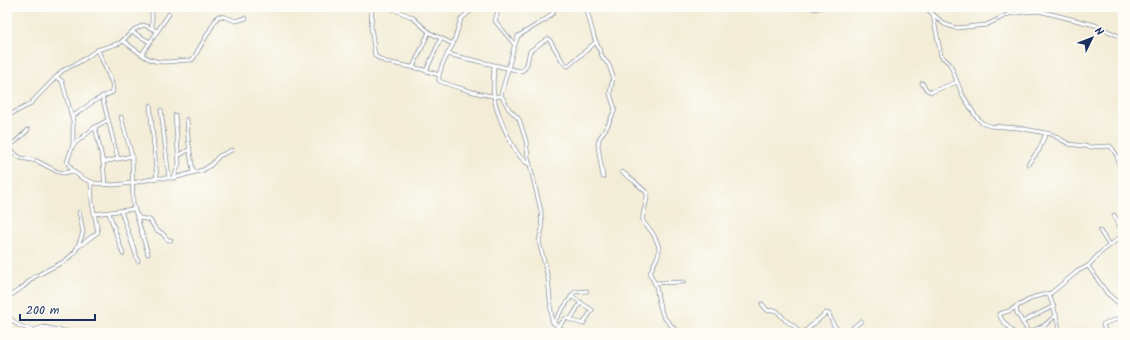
<svg xmlns="http://www.w3.org/2000/svg" width="1130" height="340" viewBox="0 0 1130 340" font-family="Kalam,sans-serif">
  <style>
    .lines { fill: none; stroke-linecap: round; stroke-linejoin: round }
    .street-casing { stroke: #878e9a; stroke-width: 4.5 }
    .street { stroke: #fff; stroke-width: 3 }
  </style>
  <rect width="100%" height="100%" fill="#fdfcf7"/>
  <filter id="ink" filterUnits="userSpaceOnUse"><feTurbulence type="fractalNoise" baseFrequency=".025" numOctaves="2"/><feDisplacementMap in="SourceGraphic" scale="8" xChannelSelector="R" yChannelSelector="G"/><feConvolveMatrix kernelMatrix="1 2 1 2 8 2 1 2 1" color-interpolation-filters="sRGB"/></filter>
  <filter id="wash" filterUnits="userSpaceOnUse"><feTurbulence type="fractalNoise" baseFrequency=".012" numOctaves="4" result="noise"/><feDisplacementMap in="SourceGraphic" scale="16" xChannelSelector="R" yChannelSelector="G"/><feGaussianBlur stdDeviation="0.9" result="paint"/><feColorMatrix in="noise" values="0 0 0 0 0 0 0 0 0 0 0 0 0 0 0 0 0 1.4 0 .05"/><feComposite in="paint" operator="in"/></filter>
  <g filter="url(#wash)">
    <rect width="100%" height="100%" fill="#f3edd7"/>
  </g>
  <g filter="url(#ink)">
    <g class="lines">
      <g class="street-casing">
        <g id="street">
          <path d="M 152,7 L 152,28"/>
          <path d="M 372,7 L 371,26 L 375,56 L 386,62 L 421,69 L 439,75"/>
          <path d="M 388,7 L 412,17 L 430,33 L 453,44"/>
          <path d="M 475,7 L 461,19 L 453,44 L 442,65 L 439,75 L 439,81 C 452,86 488,98 501,96"/>
          <path d="M 499,7 L 495,21 L 515,45"/>
          <path d="M 555,7 L 553,13 L 545,20 L 518,36 L 514,47 L 501,95 L 509,109 L 519,119 L 526,141 L 528,157 L 541,211 L 542,229 L 539,241 L 548,278 L 552,321 L 556,325 L 568,333"/>
          <path d="M 586,7 L 594,37 L 603,58 L 609,65 L 613,77 L 610,94 L 615,109 L 607,127 L 599,139 L 598,145 L 600,159 L 603,177"/>
          <path d="M 811,7 L 814,9 L 822,7"/>
          <path d="M 925,7 L 944,24 L 956,28 L 986,25 L 1009,14 L 1025,12 L 1039,11 L 1095,25 L 1123,38"/>
          <path d="M 933,15 L 941,56 L 950,64 L 962,94 L 975,115 L 982,123 L 990,126 L 1019,128 L 1051,134 L 1069,144 L 1091,147 L 1110,146 L 1112,148 L 1117,156 L 1123,177"/>
          <path d="M 132,32 L 150,42"/>
          <path d="M 123,41 C 133,47 144,59 155,61 C 166,64 179,60 191,60 L 193,59 L 218,16 L 225,17 L 236,21 L 246,18"/>
          <path d="M 142,54 L 169,14"/>
          <path d="M 447,54 L 520,71 C 529,69 527,59 530,51 L 547,39 L 549,39 L 563,62 L 568,66 L 596,42"/>
          <path d="M 494,65 C 494,75 492,86 494,96 C 495,110 516,162 530,164"/>
          <path d="M 413,67 L 429,32"/>
          <path d="M 426,71 L 441,38"/>
          <path d="M 56,77 L 62,81 L 73,121 L 73,145 L 67,162 L 73,171"/>
          <path d="M 922,83 L 927,90 L 931,92 L 957,82"/>
          <path d="M 102,96 L 118,159"/>
          <path d="M 150,105 L 157,178"/>
          <path d="M 161,110 L 169,178"/>
          <path d="M 7,116 L 29,105 L 62,71 L 81,61 L 97,50 L 120,43 L 135,29 L 144,25 L 157,31"/>
          <path d="M 72,117 L 94,101 L 113,92 L 112,83 L 98,50"/>
          <path d="M 121,117 L 132,156 L 133,204 L 148,254"/>
          <path d="M 187,119 L 188,138 L 193,172"/>
          <path d="M 95,127 L 103,162 L 105,185"/>
          <path d="M 7,144 L 15,142 L 28,130"/>
          <path d="M 7,145 L 16,155 L 21,158 L 37,161 L 58,172 L 64,173 L 73,171 L 82,178 L 94,183 L 113,185 L 132,183 L 157,178 L 174,178 L 203,170 L 211,165 L 219,156 L 232,150"/>
          <path d="M 73,145 L 95,127 L 108,120"/>
          <path d="M 178,156 L 190,149"/>
          <path d="M 103,162 L 132,156"/>
          <path d="M 1028,164 L 1039,150 L 1046,133"/>
          <path d="M 622,172 L 634,181 L 647,193 C 648,203 641,215 643,221 C 645,226 651,229 653,234 C 666,256 655,255 650,274 L 656,286 L 659,303 L 663,316 L 678,333"/>
          <path d="M 174,178 L 179,163 L 175,115"/>
          <path d="M 121,211 L 138,261"/>
          <path d="M 109,213 L 123,254"/>
          <path d="M 94,214 L 134,209"/>
          <path d="M 137,215 L 140,218 L 150,220 L 156,230 L 162,233 L 168,240 L 171,240"/>
          <path d="M 1114,215 L 1123,232"/>
          <path d="M 1100,231 L 1109,245"/>
          <path d="M 78,247 L 98,232 L 92,203 L 91,183"/>
          <path d="M 1088,266 L 1107,293 L 1123,307"/>
          <path d="M 655,283 L 684,282"/>
          <path d="M 1049,294 L 1056,315 L 1060,333"/>
          <path d="M 7,298 L 23,287 L 34,277 L 65,261 L 75,252 L 80,241 L 83,232 L 79,212"/>
          <path d="M 762,304 L 768,311 L 774,310 L 777,311 L 785,320 L 794,326 L 800,333"/>
          <path d="M 1016,306 L 1017,313 L 1029,333"/>
          <path d="M 7,316 L 18,325 L 31,330 L 35,330 L 43,327 L 69,332"/>
          <path d="M 570,320 L 581,302"/>
          <path d="M 1022,322 L 1054,306"/>
          <path d="M 553,323 L 573,294 L 575,292 L 587,291"/>
          <path d="M 558,327 L 566,318 L 583,324 L 592,310 L 571,296"/>
          <path d="M 803,333 L 826,313 L 829,314 L 833,324 L 840,333"/>
          <path d="M 847,333 L 861,321"/>
          <path d="M 1014,333 L 1002,320 L 999,314 L 1009,311 L 1034,297 L 1051,293 L 1078,271 L 1088,266 L 1100,253 L 1123,235"/>
          <path d="M 1028,333 L 1045,325 L 1056,315"/>
          <path d="M 1107,333 L 1104,328 L 1103,324 L 1123,317"/>
        </g>
      </g>
      <use href="#street" class="street"/>
    </g>
  </g>
  <rect width="1130" height="340" fill="none" stroke="#fdfcf7" stroke-width="24"/>
  <g transform="translate(1092 38) rotate(47)" stroke="#fdfcf7" stroke-width="3" paint-order="stroke">
  <path d="M0-3L7 15L0 10L-7 15Z" fill="#1b2f5e"/>
  <text y="-6" font-size="11" font-weight="bold" text-anchor="middle" fill="#1b2f5e">N</text>
  </g>
  <path d="M20 314v6h75v-6" fill="none" stroke="#1b2f5e" stroke-width="2"/>
  <text x="26" y="314" font-size="12" fill="#1b2f5e" stroke="#fdfcf7" stroke-width="3" paint-order="stroke">200 m</text>
</svg>
